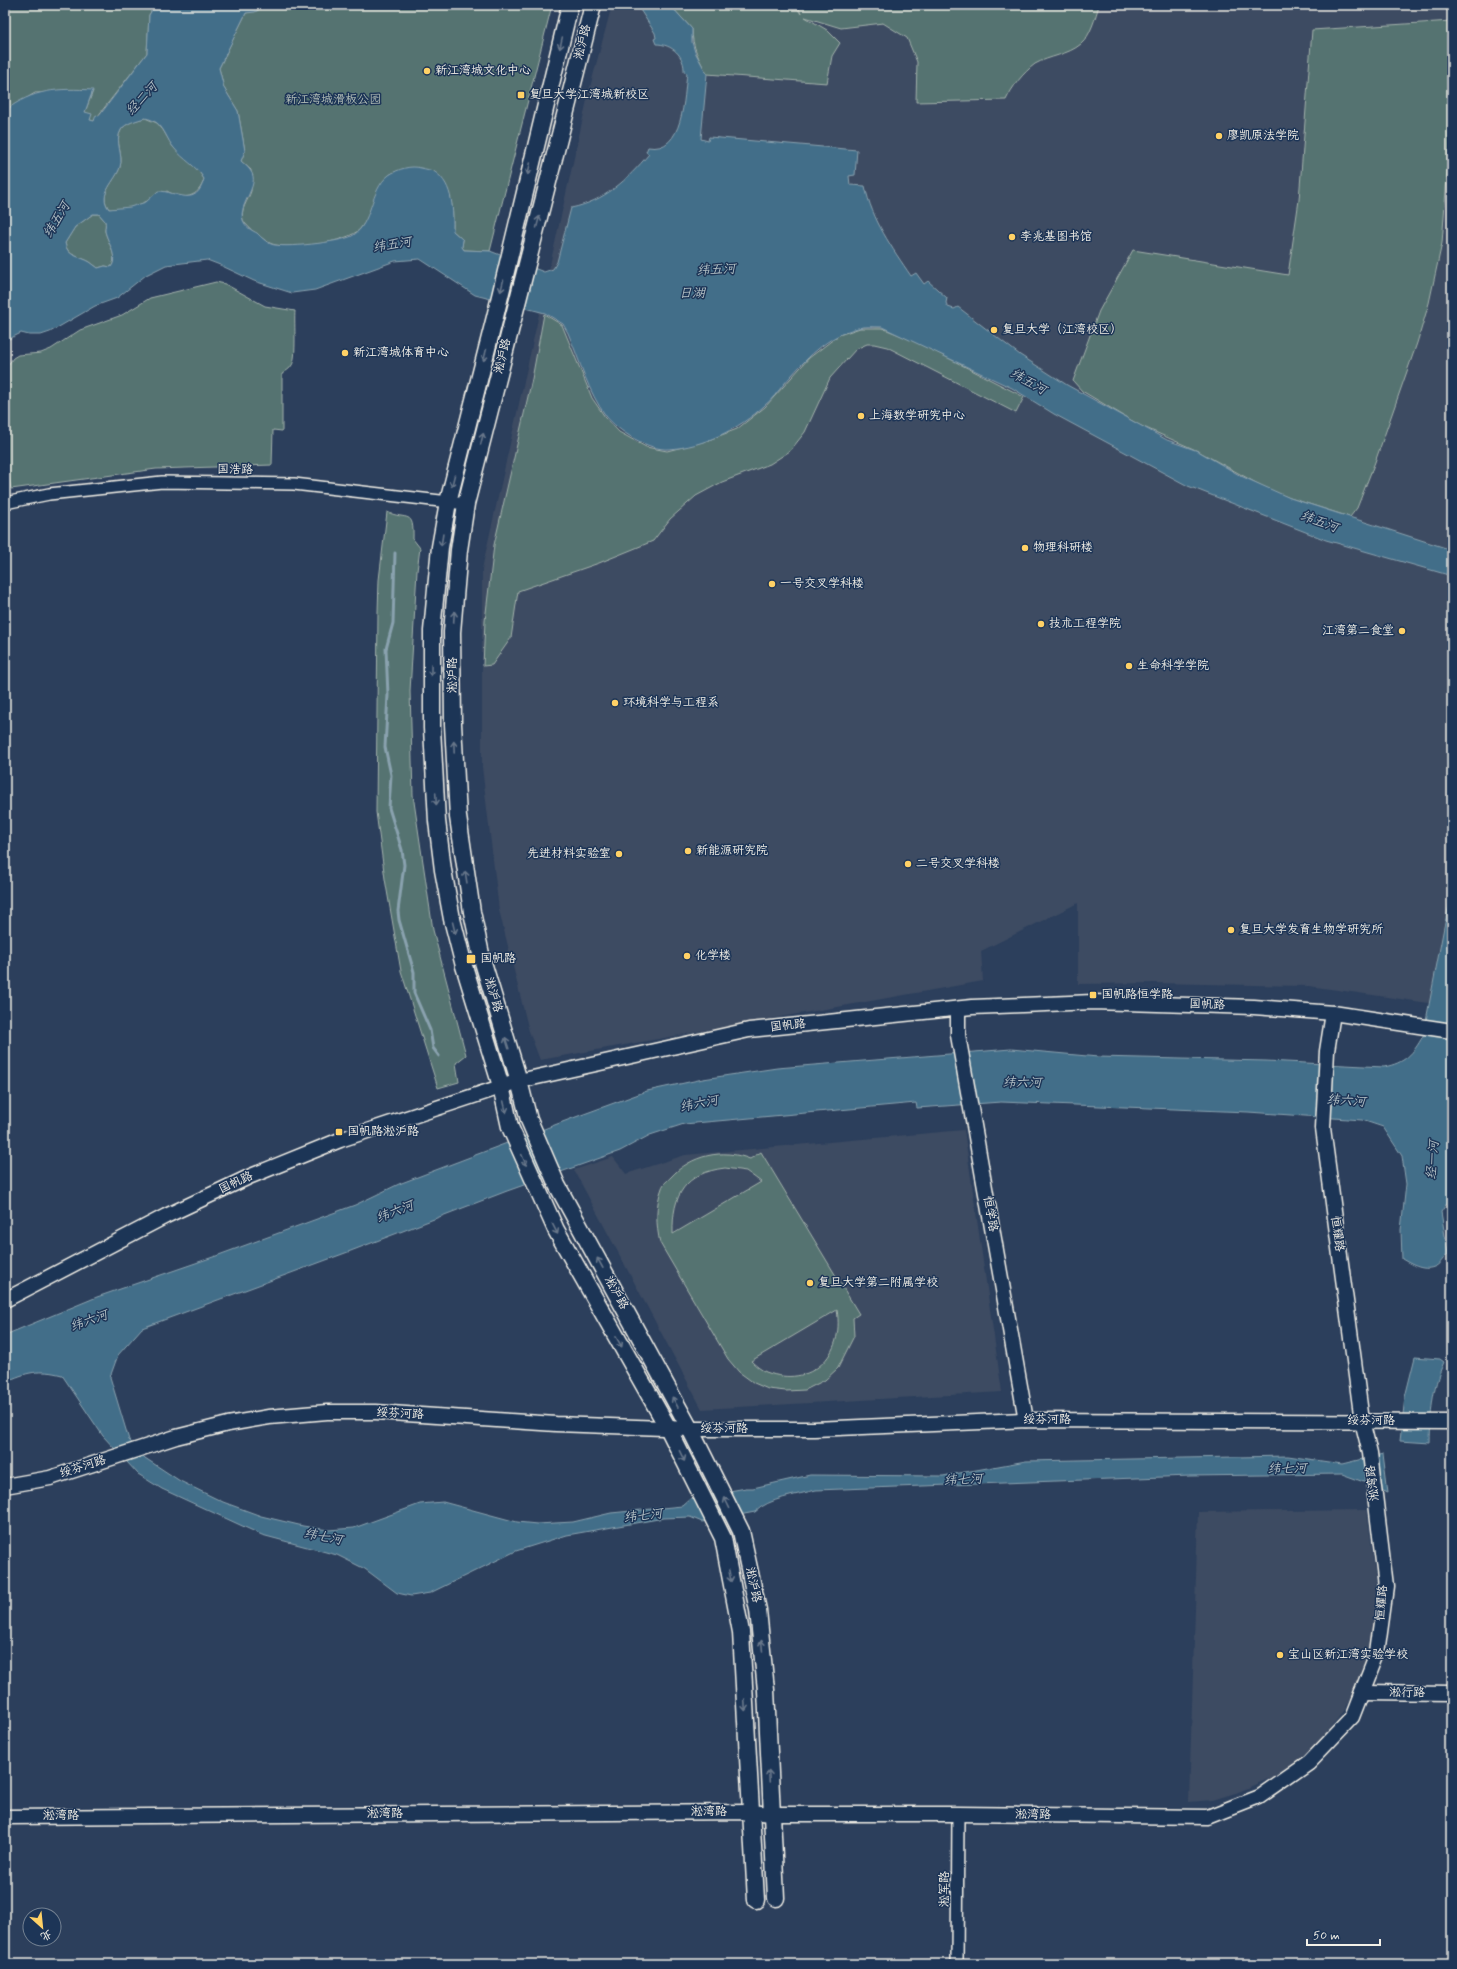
<svg xmlns="http://www.w3.org/2000/svg" width="1457" height="1969" viewBox="0 0 1457 1969" font-family="Mynerve,'LXGW WenKai TC',sans-serif">
  <style>
    .built { fill: #3d4b62 }
    .green { fill: #547371; stroke: #a4b2ac; fill-rule: evenodd }
    .water { fill: #436e89; stroke: #8aa2af; fill-rule: evenodd }
    .lines { fill: none; stroke-linecap: round; stroke-linejoin: round }
    .stream { stroke: #8aa2af; stroke-width: 3 }
    .minor-casing { stroke: #f4f1e8; stroke-width: 14 }
    .tertiary-casing { stroke: #f4f1e8; stroke-width: 17 }
    .secondary-casing { stroke: #f4f1e8; stroke-width: 19 }
    .minor { stroke: #1d3557; stroke-width: 11 }
    .tertiary { stroke: #1d3557; stroke-width: 14 }
    .secondary { stroke: #1d3557; stroke-width: 16 }
    .oneway { stroke: #68778a }
    .poi-dot { fill: #ffd166; stroke: #1d3557; stroke-width: 1.5 }
    .labels { text-anchor: middle; dominant-baseline: central; stroke-width: 3; stroke-linejoin: round; paint-order: stroke }
    .street-label { font-size: 12px; fill: #f4f1e8; stroke: #1d3557 }
    .poi-label { font-size: 12px; fill: #f4f1e8; stroke: #1d3557; text-anchor: start }
    .park-label { font-size: 12px; fill: #b4bfb8; stroke: #1d3557 }
    .water-label { font-size: 13px; font-style: italic; fill: #b6c3c7; stroke: #1d3557 }
  </style>
  <rect width="100%" height="100%" fill="#2c3f5c"/>
  <filter id="ink" filterUnits="userSpaceOnUse"><feTurbulence type="fractalNoise" baseFrequency=".025" numOctaves="2"/><feDisplacementMap in="SourceGraphic" scale="8" xChannelSelector="R" yChannelSelector="G"/><feConvolveMatrix kernelMatrix="1 2 1 2 8 2 1 2 1" color-interpolation-filters="sRGB"/></filter>
  <g filter="url(#ink)">
    <g class="built">
      <path d="M 612,5 L 1452,5 L 1452,934 L 1436,1004 L 1309,986 L 1155,983 L 1078,984 L 1078,903 L 981,951 L 983,981 L 540,1060 L 529,1031 L 499,910 L 482,767 L 482,569 L 589,91 Z"/>
      <path d="M 964,1130 L 1002,1392 L 702,1409 L 574,1170 L 613,1157 L 626,1174 L 685,1155 Z"/>
      <path d="M 1367,1510 L 1376,1582 L 1375,1613 L 1371,1643 L 1365,1666 L 1355,1692 L 1321,1740 L 1298,1760 L 1273,1777 L 1235,1793 L 1213,1800 L 1189,1802 L 1198,1512 Z"/>
    </g>
    <g class="green">
      <path d="M 5,5 L 155,5 L 149,15 L 147,53 L 94,121 L 90,120 L 85,112 L 93,91 L 35,93 L 5,111 Z"/>
      <path d="M 267,5 L 552,5 L 490,251 L 464,250 L 462,247 L 463,240 L 453,231 C 453,206 453,191 435,172 C 420,171 401,165 388,176 C 373,190 373,214 360,229 C 347,243 290,250 272,244 C 266,242 245,226 243,220 C 240,209 248,201 251,191 C 252,185 251,177 251,170 L 241,161 L 245,151 L 238,111 L 224,88 L 219,68 L 246,13 L 255,11 Z"/>
      <path d="M 670,5 L 795,5 L 801,14 L 798,5 L 1099,5 C 1096,16 1090,37 1081,44 C 1068,55 1049,56 1035,64 C 1023,73 1012,87 1006,100 L 916,102 L 917,62 L 907,38 L 883,23 L 841,28 L 805,17 L 827,30 L 840,43 L 832,56 L 827,83 L 707,74 C 699,59 692,47 692,29 Z"/>
      <path d="M 1452,21 L 1449,150 L 1442,243 L 1429,303 L 1417,343 L 1375,462 L 1357,508 L 1350,517 L 1290,498 L 1269,490 L 1198,451 L 1139,425 L 1082,391 L 1073,381 L 1099,311 L 1133,250 L 1288,275 L 1299,200 L 1312,30 Z"/>
      <path d="M 145,118 L 157,123 L 163,130 L 173,147 L 198,170 L 204,179 C 199,198 183,201 167,191 C 149,200 130,212 109,209 C 97,193 116,181 120,167 C 124,155 114,142 121,130 C 125,123 137,120 145,118 Z"/>
      <path d="M 93,214 L 99,214 L 105,221 C 106,224 105,228 105,231 C 107,241 119,258 111,267 L 105,266 L 98,268 C 95,266 93,264 90,262 C 80,256 67,257 65,243 L 75,227 Z"/>
      <path d="M 216,282 L 225,284 L 265,306 L 295,311 C 294,324 297,357 292,365 C 290,369 286,371 282,374 L 282,431 L 273,430 L 272,465 L 156,469 L 11,489 L 9,479 L 5,480 L 5,369 L 13,358 L 18,355 L 41,353 L 51,349 L 80,330 L 122,315 L 150,298 Z"/>
      <path d="M 544,314 L 562,325 L 592,398 L 605,417 L 619,432 L 646,447 L 667,451 L 706,441 L 737,429 L 765,407 L 809,358 L 839,335 L 860,328 L 882,328 L 917,342 L 1024,397 L 1016,413 L 887,347 L 874,344 L 867,344 L 856,349 L 830,378 L 805,432 L 790,451 L 770,464 L 722,482 L 696,496 L 670,519 L 653,541 L 599,563 L 518,591 L 511,638 L 492,665 L 483,666 L 485,621 L 494,545 L 532,379 Z"/>
      <path d="M 387,512 C 407,521 414,509 413,539 L 420,548 L 417,571 L 410,691 L 413,795 L 433,930 L 466,1055 L 456,1063 L 459,1082 L 438,1088 L 401,971 L 385,879 L 376,812 L 378,612 L 379,580 Z"/>
      <path d="M 761,1152 L 859,1314 L 853,1318 L 854,1336 L 838,1368 L 825,1380 L 805,1390 L 786,1391 L 768,1389 L 754,1383 L 739,1372 L 728,1359 L 660,1243 C 656,1225 655,1206 662,1188 C 663,1184 668,1180 671,1177 C 691,1155 723,1148 750,1159 ZM 725,1168 L 746,1171 L 761,1182 L 673,1234 C 672,1194 685,1173 725,1168 ZM 837,1310 C 845,1355 811,1389 766,1372 C 761,1370 755,1365 751,1361 Z"/>
    </g>
    <g class="water">
      <path d="M 155,5 L 267,5 L 255,12 L 246,13 L 219,68 L 224,88 L 238,111 L 245,151 L 241,161 C 244,164 248,167 250,170 C 263,186 233,207 245,224 C 247,228 253,231 257,233 C 261,237 266,242 271,244 C 283,249 340,242 352,236 C 373,224 369,190 389,175 C 398,169 411,165 421,168 C 425,169 432,170 435,172 C 454,185 453,212 453,231 L 463,240 L 462,247 L 464,250 L 490,251 L 544,272 L 553,269 L 557,262 L 571,208 C 605,201 627,180 649,154 L 646,152 L 648,147 C 684,154 684,96 687,73 L 684,72 C 685,56 672,44 656,44 L 654,39 L 656,38 L 655,33 L 637,5 L 670,5 L 692,29 L 692,42 L 695,52 L 707,74 L 701,139 L 708,141 L 709,137 L 857,150 L 855,175 L 849,176 L 850,185 L 865,186 C 872,220 892,248 911,276 L 916,273 L 924,284 L 928,281 L 947,298 L 946,303 L 948,307 L 954,309 L 958,307 L 1020,355 L 1067,385 L 1167,440 L 1198,451 L 1241,476 L 1290,498 L 1452,550 L 1452,576 L 1326,540 L 1188,486 L 1054,414 L 1012,388 L 882,327 C 874,327 865,326 858,328 C 826,336 805,360 784,384 C 778,391 772,400 764,406 C 739,429 703,447 669,449 C 649,451 618,431 606,416 C 588,392 580,361 568,333 L 563,324 L 545,313 L 475,295 L 420,259 L 395,261 L 315,290 L 292,293 L 254,281 L 220,265 L 207,260 L 166,265 L 146,275 L 117,298 L 95,306 L 50,332 L 41,335 L 29,335 L 21,333 L 5,341 L 5,111 C 32,89 59,88 93,90 L 85,112 L 92,114 L 90,120 L 94,121 L 96,115 L 99,116 L 147,53 L 149,15 ZM 145,118 C 150,119 153,120 157,123 C 165,129 167,140 174,148 C 183,160 197,166 204,179 C 196,209 177,191 158,191 L 146,202 L 130,207 L 109,209 C 97,194 116,181 120,167 C 124,155 114,142 121,130 C 125,123 138,120 145,118 ZM 93,214 L 99,214 L 105,221 C 106,224 105,228 105,231 C 107,241 119,258 111,267 L 105,266 L 98,268 C 95,266 93,264 90,262 C 80,256 67,257 65,243 L 75,227 Z"/>
      <path d="M 1452,892 L 1452,1196 L 1441,1212 L 1448,1254 C 1444,1257 1440,1264 1436,1266 C 1425,1272 1412,1265 1402,1259 L 1401,1230 L 1406,1184 L 1402,1156 L 1383,1127 L 1362,1120 L 1248,1112 L 1001,1102 L 917,1108 L 916,1103 L 684,1124 L 650,1135 L 620,1151 L 507,1191 L 348,1252 L 142,1328 L 118,1355 L 110,1377 L 129,1440 L 145,1458 L 180,1481 L 223,1502 L 261,1516 L 303,1526 L 328,1530 L 354,1528 L 420,1504 L 443,1502 L 517,1522 L 537,1524 L 573,1522 L 611,1513 L 682,1506 L 691,1498 L 746,1488 L 753,1488 L 810,1475 L 943,1476 L 1026,1461 L 1288,1456 L 1342,1464 L 1383,1454 L 1388,1493 L 1361,1481 L 1342,1474 L 1190,1476 L 816,1490 C 797,1495 769,1498 755,1512 L 702,1522 L 690,1517 L 664,1518 L 567,1535 L 516,1551 L 430,1593 L 411,1596 L 397,1593 L 365,1569 L 337,1555 L 262,1535 L 162,1489 L 138,1474 L 103,1436 L 62,1375 C 39,1369 27,1372 5,1382 L 5,1335 L 97,1297 L 216,1256 L 355,1205 L 399,1184 L 573,1118 L 647,1091 L 703,1079 L 777,1068 L 1011,1049 L 1098,1057 L 1266,1061 L 1384,1067 C 1405,1063 1413,1054 1423,1036 L 1444,927 Z"/>
      <path d="M 1415,1357 L 1440,1359 L 1444,1362 C 1431,1391 1431,1412 1430,1443 L 1400,1441 L 1405,1397 Z"/>
    </g>
    <g class="lines">
      <path class="stream" d="M 395,553 L 393,623 L 386,649 L 388,695 L 385,747 L 391,775 L 389,808 L 402,850 L 404,865 L 398,911 L 399,920 L 414,972 L 414,993 L 430,1030 L 433,1048 L 439,1056"/>
      <g class="minor-casing">
        <g id="minor">
          <path d="M 5,503 L 49,494 L 162,482 L 294,484 L 466,504"/>
          <path d="M 957,1964 L 958,1814"/>
        </g>
      </g>
      <g class="tertiary-casing">
        <g id="tertiary">
          <path d="M 958,1009 L 958,1035 L 1026,1420"/>
          <path d="M 5,1300 L 166,1216 L 251,1176 L 340,1140 L 519,1081 L 749,1030 L 972,1007 L 1093,1002 L 1254,1007 L 1333,1013 L 1452,1031"/>
          <path d="M 5,1486 L 50,1478 L 176,1437 L 228,1424 L 269,1417 L 327,1412 L 376,1412 L 556,1424 L 690,1429 L 814,1429 L 1026,1420 L 1452,1422"/>
          <path d="M 1362,1692 L 1452,1693"/>
          <path d="M 5,1817 L 751,1812 L 771,1814 L 958,1814 L 1208,1817 L 1259,1797 L 1309,1762 L 1352,1717 L 1377,1653 L 1386,1587 L 1370,1453 L 1362,1421 L 1323,1128 L 1327,1051 L 1333,1013"/>
        </g>
      </g>
      <g class="secondary-casing">
        <g id="secondary">
          <path d="M 570,5 L 495,317 L 448,502 L 440,547 L 432,631 L 432,728 L 437,821 L 443,870 L 452,919 L 464,966 L 501,1086 L 510,1127 L 556,1230 L 668,1428 L 723,1538 L 741,1632 L 756,1900"/>
          <path d="M 593,5 L 466,504 L 459,550 L 452,632 L 453,724 L 458,817 L 472,912 L 482,959 L 519,1081 L 529,1120 L 557,1185 L 690,1429 L 741,1531 L 758,1610 L 766,1690 L 776,1898"/>
        </g>
      </g>
      <use href="#minor" class="minor"/>
      <use href="#tertiary" class="tertiary"/>
      <use href="#secondary" class="secondary"/>
    </g>
    <defs><path id="oneway-shaft" d="M-6 0H5M1.5-3L5.5 0L1.5 3" fill="none" stroke-width="1.6" stroke-linecap="round" stroke-linejoin="round"/></defs>
    <g class="oneway">
      <use href="#oneway-shaft" transform="translate(561 43) rotate(103)"/>
      <use href="#oneway-shaft" transform="translate(529 169) rotate(103)"/>
      <use href="#oneway-shaft" transform="translate(538 222) rotate(-76)"/>
      <use href="#oneway-shaft" transform="translate(502 286) rotate(104)"/>
      <use href="#oneway-shaft" transform="translate(485 355) rotate(104)"/>
      <use href="#oneway-shaft" transform="translate(482 439) rotate(-76)"/>
      <use href="#oneway-shaft" transform="translate(453 481) rotate(104)"/>
      <use href="#oneway-shaft" transform="translate(442 540) rotate(99)"/>
      <use href="#oneway-shaft" transform="translate(454 617) rotate(-86)"/>
      <use href="#oneway-shaft" transform="translate(431 670) rotate(91)"/>
      <use href="#oneway-shaft" transform="translate(454 747) rotate(-92)"/>
      <use href="#oneway-shaft" transform="translate(436 799) rotate(87)"/>
      <use href="#oneway-shaft" transform="translate(466 877) rotate(-99)"/>
      <use href="#oneway-shaft" transform="translate(454 928) rotate(76)"/>
      <use href="#oneway-shaft" transform="translate(507 1043) rotate(-108)"/>
      <use href="#oneway-shaft" transform="translate(505 1107) rotate(77)"/>
      <use href="#oneway-shaft" transform="translate(524 1160) rotate(67)"/>
      <use href="#oneway-shaft" transform="translate(555 1229) rotate(63)"/>
      <use href="#oneway-shaft" transform="translate(600 1263) rotate(-119)"/>
      <use href="#oneway-shaft" transform="translate(619 1342) rotate(60)"/>
      <use href="#oneway-shaft" transform="translate(675 1402) rotate(-119)"/>
      <use href="#oneway-shaft" transform="translate(682 1456) rotate(64)"/>
      <use href="#oneway-shaft" transform="translate(727 1503) rotate(-116)"/>
      <use href="#oneway-shaft" transform="translate(730 1576) rotate(79)"/>
      <use href="#oneway-shaft" transform="translate(762 1646) rotate(-95)"/>
      <use href="#oneway-shaft" transform="translate(745 1705) rotate(87)"/>
      <use href="#oneway-shaft" transform="translate(769 1776) rotate(-93)"/>
    </g>
  </g>
  <g class="poi-dot">
    <circle cx="427" cy="71" r="4"/>
    <rect x="517" y="91" width="8" height="8" rx="2"/>
    <circle cx="1219" cy="136" r="4"/>
    <circle cx="1012" cy="237" r="4"/>
    <circle cx="994" cy="330" r="4"/>
    <circle cx="345" cy="353" r="4"/>
    <circle cx="861" cy="416" r="4"/>
    <circle cx="1025" cy="548" r="4"/>
    <circle cx="772" cy="584" r="4"/>
    <circle cx="1041" cy="624" r="4"/>
    <circle cx="1402" cy="631" r="4"/>
    <circle cx="1129" cy="666" r="4"/>
    <circle cx="615" cy="703" r="4"/>
    <circle cx="688" cy="851" r="4"/>
    <circle cx="619" cy="854" r="4"/>
    <circle cx="908" cy="864" r="4"/>
    <circle cx="1231" cy="930" r="4"/>
    <circle cx="687" cy="956" r="4"/>
    <rect x="466" y="954" width="10" height="10" rx="2"/>
    <rect x="1089" y="991" width="8" height="8" rx="2"/>
    <rect x="335" y="1128" width="8" height="8" rx="2"/>
    <circle cx="810" cy="1283" r="4"/>
    <circle cx="1280" cy="1655" r="4"/>
  </g>
  <g class="labels">
    <g class="street-label">
      <text transform="translate(583 42) rotate(-76)">淞沪路</text>
      <text transform="translate(503 356) rotate(-76)">淞沪路</text>
      <text transform="translate(235 470) rotate(1)">国浩路</text>
      <text transform="translate(453 675) rotate(-90)">淞沪路</text>
      <text transform="translate(493 995) rotate(74)">淞沪路</text>
      <text transform="translate(1207 1005) rotate(2)">国帆路</text>
      <text transform="translate(788 1026) rotate(-6)">国帆路</text>
      <text transform="translate(236 1183) rotate(-25)">国帆路</text>
      <text transform="translate(990 1214) rotate(80)">恒学路</text>
      <text transform="translate(1337 1234) rotate(82)">恒耀路</text>
      <text transform="translate(616 1293) rotate(61)">淞沪路</text>
      <text transform="translate(400 1414) rotate(3)">绥芬河路</text>
      <text x="1047" y="1420">绥芬河路</text>
      <text x="1371" y="1421">绥芬河路</text>
      <text x="724" y="1429">绥芬河路</text>
      <text transform="translate(83 1467) rotate(-18)">绥芬河路</text>
      <text transform="translate(1373 1483) rotate(-97)">淞湾路</text>
      <text transform="translate(753 1585) rotate(78)">淞沪路</text>
      <text transform="translate(1382 1603) rotate(-85)">恒耀路</text>
      <text transform="translate(1407 1693) rotate(1)">淞行路</text>
      <text x="709" y="1812">淞湾路</text>
      <text x="385" y="1814">淞湾路</text>
      <text transform="translate(1033 1815) rotate(1)">淞湾路</text>
      <text x="61" y="1816">淞湾路</text>
      <text transform="translate(945 1889) rotate(-90)">淞军路</text>
    </g>
    <g class="poi-label">
      <text x="435" y="71">新江湾城文化中心</text>
      <text x="529" y="95">复旦大学江湾城新校区</text>
      <text x="1227" y="136">廖凯原法学院</text>
      <text x="1020" y="237">李兆基图书馆</text>
      <text x="1002" y="330">复旦大学（江湾校区）</text>
      <text x="353" y="353">新江湾城体育中心</text>
      <text x="869" y="416">上海数学研究中心</text>
      <text x="1033" y="548">物理科研楼</text>
      <text x="780" y="584">一号交叉学科楼</text>
      <text x="1049" y="624">技术工程学院</text>
      <text x="1394" y="631" text-anchor="end">江湾第二食堂</text>
      <text x="1137" y="666">生命科学学院</text>
      <text x="623" y="703">环境科学与工程系</text>
      <text x="696" y="851">新能源研究院</text>
      <text x="611" y="854" text-anchor="end">先进材料实验室</text>
      <text x="916" y="864">二号交叉学科楼</text>
      <text x="1239" y="930">复旦大学发育生物学研究所</text>
      <text x="695" y="956">化学楼</text>
      <text x="480" y="959">国帆路</text>
      <text x="1101" y="995">国帆路恒学路</text>
      <text x="347" y="1132">国帆路淞沪路</text>
      <text x="818" y="1283">复旦大学第二附属学校</text>
      <text x="1288" y="1655">宝山区新江湾实验学校</text>
    </g>
    <g class="park-label">
      <text x="333" y="100">新江湾城滑板公园</text>
    </g>
    <g class="water-label">
      <text transform="translate(142 99) rotate(-47)">经二河</text>
      <text transform="translate(57 220) rotate(-59)">纬五河</text>
      <text transform="translate(392 245) rotate(-9)">纬五河</text>
      <text transform="translate(716 270) rotate(-3)">纬五河</text>
      <text x="692" y="293">日湖</text>
      <text transform="translate(1028 382) rotate(29)">纬五河</text>
      <text transform="translate(1319 522) rotate(20)">纬五河</text>
      <text transform="translate(1022 1083) rotate(1)">纬六河</text>
      <text transform="translate(1346 1101) rotate(4)">纬六河</text>
      <text transform="translate(699 1104) rotate(-11)">纬六河</text>
      <text transform="translate(1433 1160) rotate(-85)">经一河</text>
      <text transform="translate(395 1212) rotate(-21)">纬六河</text>
      <text transform="translate(89 1321) rotate(-19)">纬六河</text>
      <text transform="translate(1287 1469) rotate(-1)">纬七河</text>
      <text transform="translate(963 1480) rotate(-3)">纬七河</text>
      <text transform="translate(643 1516) rotate(-7)">纬七河</text>
      <text transform="translate(323 1537) rotate(11)">纬七河</text>
    </g>
  </g>
  <rect width="1457" height="1969" fill="none" stroke="#1d3557" stroke-width="20"/>
  <rect x="10" y="10" width="1437" height="1949" fill="none" stroke="#f4f1e8" stroke-width="1.5" filter="url(#ink)"/>
  <g transform="translate(42 1927) rotate(153)"><circle r="19" fill="#1d3557" stroke="#738091"/>
  <path d="M0-3L7 15L0 10L-7 15Z" fill="#ffd166"/>
  <text y="-6" font-size="11" font-weight="bold" text-anchor="middle" fill="#f4f1e8">北</text>
  </g>
  <path d="M1307 1939v6h73v-6" fill="none" stroke="#f4f1e8" stroke-width="2"/>
  <text x="1313" y="1939" font-size="12" fill="#f4f1e8" stroke="#1d3557" stroke-width="3" paint-order="stroke">50 m</text>
</svg>
